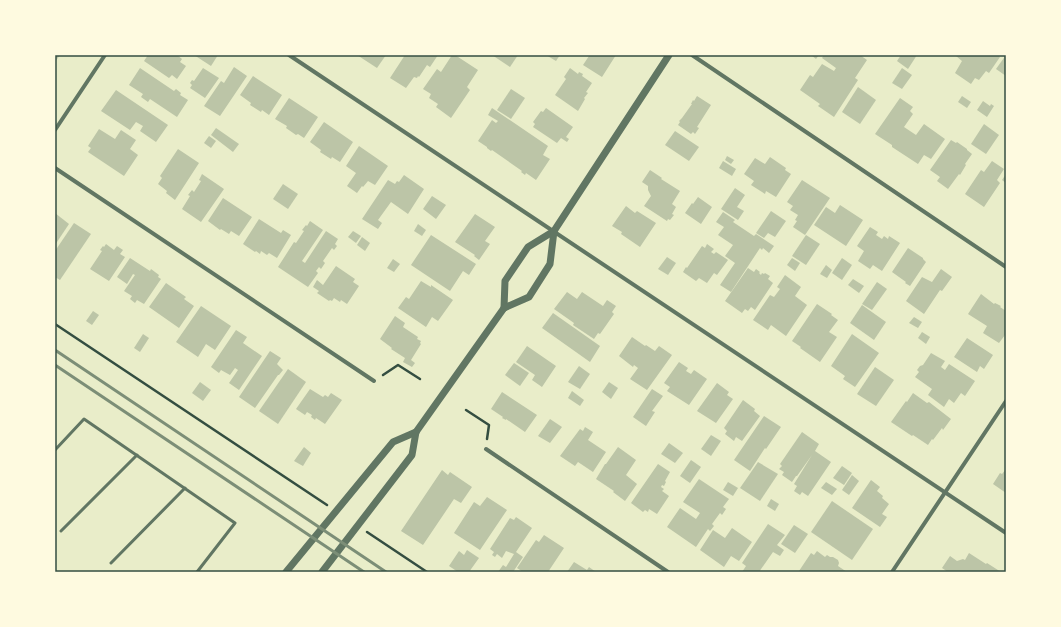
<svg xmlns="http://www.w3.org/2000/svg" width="1061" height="627" viewBox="0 0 1061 627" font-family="Jost,sans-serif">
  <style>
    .building { fill: #bcc5a7 }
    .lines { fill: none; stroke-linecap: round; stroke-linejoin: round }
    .path { stroke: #344e41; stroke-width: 2.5 }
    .service { stroke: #617663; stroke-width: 3 }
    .minor { stroke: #617663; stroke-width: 4 }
    .tertiary { stroke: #617663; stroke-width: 7 }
    .rail { stroke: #7c8e77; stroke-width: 3 }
    .neatline { fill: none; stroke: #344e41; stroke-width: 1.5 }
  </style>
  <rect width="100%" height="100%" fill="#e9edc9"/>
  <g class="building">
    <path d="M 55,55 L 60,55 L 55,62 Z"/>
    <path d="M 148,55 L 177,55 L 182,59 L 180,62 L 186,66 L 177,79 L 172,75 L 169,78 L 144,61 Z"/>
    <path d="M 194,55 L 218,55 L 211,66 Z"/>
    <path d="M 357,55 L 386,55 L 377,68 Z"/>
    <path d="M 405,55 L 438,55 L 430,67 L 427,65 L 419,77 L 418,76 L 417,78 L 414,77 L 406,88 L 390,78 Z"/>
    <path d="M 452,55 L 455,55 L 478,70 L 467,87 L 470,90 L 451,118 L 436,107 L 438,104 L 429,98 L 431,94 L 423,89 L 437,69 L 441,72 Z"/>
    <path d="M 492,55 L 518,55 L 510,67 Z"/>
    <path d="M 546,55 L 560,55 L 556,61 Z"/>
    <path d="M 588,55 L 616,55 L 602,77 L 583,65 L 589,56 Z"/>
    <path d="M 811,55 L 819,55 L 816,59 Z"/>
    <path d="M 824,55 L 860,55 L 867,60 L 855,78 L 858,80 L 834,117 L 818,106 L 820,104 L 800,90 L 810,75 L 813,77 L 822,64 L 834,71 L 836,68 L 822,58 Z"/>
    <path d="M 901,55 L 917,55 L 908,69 L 897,61 Z"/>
    <path d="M 956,55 L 998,55 L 1000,57 L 989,73 L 986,71 L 979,80 L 975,78 L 971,84 L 955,73 L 962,61 L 956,56 Z"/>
    <path d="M 1006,55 L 1006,76 L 996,69 Z"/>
    <path d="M 234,67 L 247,76 L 220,116 L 204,106 L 221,81 L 224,83 Z"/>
    <path d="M 140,68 L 174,91 L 176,89 L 181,93 L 180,95 L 188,100 L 177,117 L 150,99 L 148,102 L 141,97 L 143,94 L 129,85 Z"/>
    <path d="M 203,68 L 219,78 L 205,98 L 190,88 L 192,85 L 190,83 L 192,80 L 194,81 Z"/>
    <path d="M 570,68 L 578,74 L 579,72 L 583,74 L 582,76 L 592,83 L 586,92 L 588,93 L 584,98 L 585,99 L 578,111 L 555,95 L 566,79 L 564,77 Z"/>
    <path d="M 902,68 L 912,75 L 902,89 L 892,83 Z"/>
    <path d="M 253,76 L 282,95 L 269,115 L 262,110 L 261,112 L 250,105 L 251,103 L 240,95 Z"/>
    <path d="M 858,87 L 876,100 L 860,124 L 842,112 Z"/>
    <path d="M 511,89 L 525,98 L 511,119 L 497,110 Z"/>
    <path d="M 116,90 L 168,125 L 156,142 L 140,131 L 143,126 L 136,122 L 130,130 L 101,111 Z"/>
    <path d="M 697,96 L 711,105 L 697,127 L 699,128 L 695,134 L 693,132 L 691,134 L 678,125 L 680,122 L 679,121 L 682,118 L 692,104 L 691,104 L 693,100 L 694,101 Z"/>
    <path d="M 962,96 L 971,102 L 967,108 L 958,102 Z"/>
    <path d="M 289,98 L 318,117 L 304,138 L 298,134 L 296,135 L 286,128 L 287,126 L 275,119 Z"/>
    <path d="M 900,98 L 913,107 L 910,111 L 913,114 L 904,127 L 916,135 L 924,124 L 945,139 L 931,159 L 924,155 L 918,164 L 892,147 L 892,145 L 875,134 Z"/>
    <path d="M 983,101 L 990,106 L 991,104 L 994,106 L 987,117 L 977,110 Z"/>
    <path d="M 492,108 L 548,146 L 543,155 L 550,159 L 536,180 L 526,173 L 525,175 L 521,172 L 522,171 L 492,150 L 491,151 L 487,148 L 487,147 L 478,141 L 492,120 L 496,123 L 498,121 L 488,115 Z"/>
    <path d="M 546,108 L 573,127 L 566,137 L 569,139 L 567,142 L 561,138 L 557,143 L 533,127 L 535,124 L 533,122 L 541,111 L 543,112 Z"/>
    <path d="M 324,122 L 353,142 L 340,162 L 332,157 L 331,159 L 320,152 L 321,150 L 310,142 Z"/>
    <path d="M 984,124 L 999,135 L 986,154 L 971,144 Z"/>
    <path d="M 216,128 L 239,144 L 233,152 L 211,135 Z"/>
    <path d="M 99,129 L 115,139 L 121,130 L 136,140 L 130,149 L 138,155 L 124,176 L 88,152 L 91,148 L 88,146 Z"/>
    <path d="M 675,131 L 699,147 L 689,161 L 665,145 Z"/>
    <path d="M 209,136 L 216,141 L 211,148 L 204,143 Z"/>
    <path d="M 951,140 L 956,143 L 957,142 L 967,149 L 967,150 L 972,154 L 965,164 L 966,165 L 960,175 L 959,174 L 948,189 L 937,181 L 940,177 L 930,170 Z"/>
    <path d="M 359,146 L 388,166 L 375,185 L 368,181 L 363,187 L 362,186 L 357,193 L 347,186 L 356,173 L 346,166 Z"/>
    <path d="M 178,149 L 199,163 L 175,200 L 166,193 L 167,191 L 158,184 L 162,178 L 160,176 Z"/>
    <path d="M 727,156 L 734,160 L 731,164 L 725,160 Z"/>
    <path d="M 770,157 L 786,168 L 785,170 L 791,174 L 776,197 L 766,191 L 765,194 L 751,185 L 754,181 L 744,174 L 755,158 L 765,164 Z"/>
    <path d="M 723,161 L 736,169 L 732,176 L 719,168 Z"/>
    <path d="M 992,161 L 1004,169 L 997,180 L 1000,183 L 984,207 L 965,194 L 981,170 L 984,172 Z"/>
    <path d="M 650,170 L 662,178 L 661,179 L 680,191 L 672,204 L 676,207 L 672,214 L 674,215 L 670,220 L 668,219 L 667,221 L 644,206 L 651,196 L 648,190 L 648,186 L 642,182 Z"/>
    <path d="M 202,174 L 224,189 L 201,222 L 182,209 L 190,196 L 188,195 L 192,190 L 194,192 L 201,181 L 199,180 Z"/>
    <path d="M 1006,174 L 1006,183 L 1002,180 Z"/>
    <path d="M 404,175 L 424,189 L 408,214 L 391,202 L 378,220 L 382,223 L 378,229 L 362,219 L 388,180 L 395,184 L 397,181 L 399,182 Z"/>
    <path d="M 802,180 L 830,198 L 805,235 L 793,227 L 797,221 L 795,220 L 798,215 L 790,210 L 793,206 L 787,202 Z"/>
    <path d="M 283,184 L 298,194 L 288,209 L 273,199 Z"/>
    <path d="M 735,188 L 745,195 L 737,207 L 744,211 L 738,220 L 721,209 Z"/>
    <path d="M 432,196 L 446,205 L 436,219 L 423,209 Z"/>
    <path d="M 698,197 L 712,207 L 701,224 L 685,213 L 692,203 L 693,204 Z"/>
    <path d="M 223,198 L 252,217 L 239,236 L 231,231 L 229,234 L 221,229 L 220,230 L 208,221 Z"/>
    <path d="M 840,205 L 863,220 L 846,246 L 814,225 L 826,207 L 835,213 Z"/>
    <path d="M 626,206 L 635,213 L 637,211 L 656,223 L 640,247 L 621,234 L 622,232 L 612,226 Z"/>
    <path d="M 771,211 L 786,221 L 775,237 L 768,233 L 764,238 L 756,233 Z"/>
    <path d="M 723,212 L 735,220 L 733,222 L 754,236 L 756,234 L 774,246 L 769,253 L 763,248 L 762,250 L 760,248 L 731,292 L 720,285 L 735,263 L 725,256 L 733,245 L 718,235 L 724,227 L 716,222 Z"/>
    <path d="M 55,213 L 69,224 L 55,245 Z"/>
    <path d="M 475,214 L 495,227 L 485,241 L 490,244 L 479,260 L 474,256 L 475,255 L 455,242 Z"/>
    <path d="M 259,219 L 281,233 L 283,230 L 291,235 L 277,258 L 269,253 L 267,255 L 261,251 L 260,254 L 256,251 L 255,252 L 243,244 Z"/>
    <path d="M 310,221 L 323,230 L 302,261 L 305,263 L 326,231 L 338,239 L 335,244 L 337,246 L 334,250 L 332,248 L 323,261 L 325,263 L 321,269 L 319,267 L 316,271 L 318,273 L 308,287 L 278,267 L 294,242 L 296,243 L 304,231 L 302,230 L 306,225 L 307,226 Z"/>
    <path d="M 74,223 L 91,234 L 60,280 L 55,277 L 55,251 Z"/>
    <path d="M 418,224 L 426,230 L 422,236 L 414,231 Z"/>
    <path d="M 870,227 L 878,232 L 876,235 L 882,239 L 884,236 L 888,239 L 889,236 L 900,243 L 882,271 L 873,265 L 870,269 L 858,261 L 864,251 L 857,246 Z"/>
    <path d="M 353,231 L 361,236 L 356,243 L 348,237 Z"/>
    <path d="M 431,235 L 476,264 L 469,275 L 463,271 L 450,291 L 411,265 Z"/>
    <path d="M 806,235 L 820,244 L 806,265 L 792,256 Z"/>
    <path d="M 362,237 L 370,243 L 365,251 L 357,245 Z"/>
    <path d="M 106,244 L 114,250 L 117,246 L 123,250 L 120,254 L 125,257 L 109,281 L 90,269 L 102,251 L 100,250 L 103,246 L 104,247 Z"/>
    <path d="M 707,244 L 714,249 L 711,252 L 714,254 L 716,252 L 728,260 L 717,275 L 714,273 L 707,283 L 699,278 L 696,281 L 683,272 L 686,267 L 687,268 L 702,246 L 705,248 Z"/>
    <path d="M 908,248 L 923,258 L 923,259 L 926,262 L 910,286 L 905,283 L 906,282 L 892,272 Z"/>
    <path d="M 667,257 L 676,263 L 668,275 L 658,269 Z"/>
    <path d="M 130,258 L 150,271 L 151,269 L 159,275 L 158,277 L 161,279 L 144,304 L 137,300 L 135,303 L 130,299 L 132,296 L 124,291 L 135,275 L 133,274 L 127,284 L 117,277 Z"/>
    <path d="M 792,258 L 800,263 L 795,271 L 787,265 Z"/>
    <path d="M 842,258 L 852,265 L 842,280 L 832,273 Z"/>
    <path d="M 393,259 L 400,264 L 394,272 L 387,268 Z"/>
    <path d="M 826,265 L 832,270 L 827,278 L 820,274 Z"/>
    <path d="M 336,266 L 355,279 L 353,282 L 359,286 L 347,304 L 341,300 L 340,302 L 334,298 L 332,301 L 330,300 L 329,301 L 317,293 L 319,291 L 313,287 L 317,280 L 323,285 Z"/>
    <path d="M 748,268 L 754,272 L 756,269 L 760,272 L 759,273 L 761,275 L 762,273 L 764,274 L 765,273 L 770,276 L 768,279 L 773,283 L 755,310 L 751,307 L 748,311 L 745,309 L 742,313 L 725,301 Z"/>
    <path d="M 941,269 L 952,277 L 942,291 L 940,290 L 924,314 L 906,301 L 922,277 L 932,282 Z"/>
    <path d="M 785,275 L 801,287 L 795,296 L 807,305 L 786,336 L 771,325 L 768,330 L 753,320 L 770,295 L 774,297 L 780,289 L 777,287 Z"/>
    <path d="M 853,279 L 864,286 L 859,293 L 848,285 Z"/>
    <path d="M 421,281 L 431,287 L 431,285 L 453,300 L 438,321 L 432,317 L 426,327 L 398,308 L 406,297 L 409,299 Z"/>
    <path d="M 877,282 L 887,289 L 872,310 L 862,304 Z"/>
    <path d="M 166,283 L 186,297 L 184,299 L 194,306 L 179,328 L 149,307 Z"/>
    <path d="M 567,292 L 577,299 L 582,292 L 603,306 L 607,300 L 616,306 L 612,312 L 614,314 L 600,334 L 598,333 L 594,339 L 573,325 L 574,323 L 554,309 Z"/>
    <path d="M 981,294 L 994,304 L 995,303 L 1001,306 L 1000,307 L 1006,311 L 1006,336 L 1005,335 L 999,343 L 983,333 L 987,326 L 968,314 Z"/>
    <path d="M 817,304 L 832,314 L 831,315 L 838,320 L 829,332 L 837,337 L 820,362 L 800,348 L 801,347 L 792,341 Z"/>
    <path d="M 862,305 L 886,322 L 874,340 L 850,323 Z"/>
    <path d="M 201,306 L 231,326 L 215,350 L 206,344 L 198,357 L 176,342 Z"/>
    <path d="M 93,311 L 99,315 L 92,325 L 86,321 Z"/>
    <path d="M 553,313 L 600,346 L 590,362 L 542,328 Z"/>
    <path d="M 395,316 L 405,323 L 403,327 L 418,337 L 417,339 L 421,341 L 420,343 L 421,344 L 411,360 L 415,363 L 412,367 L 403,362 L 405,358 L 391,349 L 392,348 L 380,339 Z"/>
    <path d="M 914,317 L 922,322 L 918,328 L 909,323 Z"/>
    <path d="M 236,330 L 247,337 L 243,343 L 262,356 L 239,390 L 229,383 L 238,370 L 235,368 L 230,375 L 221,370 L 219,373 L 211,367 Z"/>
    <path d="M 922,332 L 930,337 L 926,344 L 918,338 Z"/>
    <path d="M 143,334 L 149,338 L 140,352 L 134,348 Z"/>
    <path d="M 852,334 L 879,353 L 855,387 L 843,379 L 845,376 L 831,366 Z"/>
    <path d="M 632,337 L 645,346 L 646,345 L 655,351 L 659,346 L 672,355 L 647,390 L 630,379 L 638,368 L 634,365 L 633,367 L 619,356 Z"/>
    <path d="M 967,338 L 993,355 L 984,369 L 980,366 L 977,372 L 954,357 Z"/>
    <path d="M 527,346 L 556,366 L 542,387 L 532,380 L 535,375 L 516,362 Z"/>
    <path d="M 270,351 L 281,358 L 277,364 L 283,370 L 279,375 L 278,375 L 255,408 L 239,397 Z"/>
    <path d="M 931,353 L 945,361 L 941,367 L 945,370 L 949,364 L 975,381 L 965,396 L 961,393 L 954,403 L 949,399 L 944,407 L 928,395 L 932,389 L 915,377 L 919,372 L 917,370 L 920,366 L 923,365 Z"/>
    <path d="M 679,362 L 688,368 L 686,371 L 691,374 L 694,370 L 707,379 L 689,405 L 667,391 L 670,387 L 664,383 Z"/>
    <path d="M 514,363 L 529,373 L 520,386 L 505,375 Z"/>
    <path d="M 579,366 L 590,374 L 580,389 L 568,382 Z"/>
    <path d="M 875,367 L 894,380 L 876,406 L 857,394 Z"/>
    <path d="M 288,369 L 306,382 L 278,424 L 259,411 Z"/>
    <path d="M 200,382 L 211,390 L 203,401 L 192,393 Z"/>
    <path d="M 609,382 L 618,388 L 611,399 L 602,392 Z"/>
    <path d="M 717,383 L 729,392 L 727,395 L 733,399 L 716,423 L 697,411 Z"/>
    <path d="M 310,389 L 323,397 L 325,395 L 328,397 L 331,393 L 342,400 L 325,424 L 316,418 L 315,420 L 311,417 L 312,415 L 307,412 L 305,415 L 296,409 Z"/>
    <path d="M 652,389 L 663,396 L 652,411 L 655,412 L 646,426 L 633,417 Z"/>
    <path d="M 572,391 L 584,400 L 580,406 L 568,398 Z"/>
    <path d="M 502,392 L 537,415 L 525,432 L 506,419 L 506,420 L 502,418 L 503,417 L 491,409 Z"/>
    <path d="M 913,393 L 927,403 L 929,402 L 951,419 L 943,430 L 942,428 L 933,440 L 932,439 L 928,445 L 913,435 L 912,436 L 891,422 L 906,401 L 907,402 Z"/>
    <path d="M 743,400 L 755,409 L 754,411 L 760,416 L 742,441 L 736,437 L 734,441 L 725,434 L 727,431 L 724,428 Z"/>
    <path d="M 764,416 L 781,427 L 766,449 L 765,448 L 750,471 L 734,460 Z"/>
    <path d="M 550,419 L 562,427 L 550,443 L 538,436 Z"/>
    <path d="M 585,427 L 593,432 L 588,440 L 606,452 L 593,472 L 578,462 L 575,466 L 560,456 L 580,429 L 583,431 Z"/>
    <path d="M 802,432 L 819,444 L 815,451 L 831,462 L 808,496 L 802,492 L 800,495 L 794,491 L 797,486 L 794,484 L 812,455 L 797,476 L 796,476 L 792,482 L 782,475 L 784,472 L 779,469 L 782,466 L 780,464 Z"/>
    <path d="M 711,435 L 721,441 L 711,456 L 701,449 Z"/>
    <path d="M 669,443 L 683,453 L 675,463 L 661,454 Z"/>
    <path d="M 304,447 L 311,453 L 303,466 L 294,461 Z"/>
    <path d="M 618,447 L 636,460 L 626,475 L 637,484 L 625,501 L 613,492 L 614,491 L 596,479 L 605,464 L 606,464 Z"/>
    <path d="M 691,460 L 701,467 L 690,483 L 680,476 Z"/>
    <path d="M 758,462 L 778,474 L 760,501 L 740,488 Z"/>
    <path d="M 658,464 L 670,472 L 665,481 L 666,482 L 664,486 L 662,485 L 661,487 L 664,489 L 662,491 L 669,496 L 657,514 L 649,509 L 648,512 L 645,510 L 643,512 L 631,503 Z"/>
    <path d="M 842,466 L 852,473 L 844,485 L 833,478 Z"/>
    <path d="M 1006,469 L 1006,493 L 993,484 L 1000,473 L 1002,474 Z"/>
    <path d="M 442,470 L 448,475 L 450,472 L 472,487 L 461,503 L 454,499 L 423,545 L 401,531 Z"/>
    <path d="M 852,475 L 859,481 L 849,495 L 842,490 Z"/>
    <path d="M 699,479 L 729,499 L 723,507 L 726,509 L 722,515 L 720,513 L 712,524 L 714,526 L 710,531 L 708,529 L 696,547 L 667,527 L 680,508 L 696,519 L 700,513 L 683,502 Z"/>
    <path d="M 871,480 L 880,487 L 877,491 L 883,496 L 882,498 L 889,504 L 882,514 L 887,517 L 880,527 L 852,508 Z"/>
    <path d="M 728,482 L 738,488 L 733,496 L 723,490 Z"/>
    <path d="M 826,482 L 837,489 L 832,495 L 821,488 Z"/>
    <path d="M 487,497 L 507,510 L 480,550 L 454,533 L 474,502 L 480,506 Z"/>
    <path d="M 771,499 L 779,504 L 775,511 L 767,506 Z"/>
    <path d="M 832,501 L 873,529 L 852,560 L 811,532 Z"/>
    <path d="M 516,517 L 532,528 L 516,552 L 523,557 L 513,572 L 498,572 L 503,565 L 506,567 L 514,554 L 506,551 L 502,558 L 497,554 L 495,557 L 492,555 L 494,552 L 490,549 L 510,518 L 514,520 Z"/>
    <path d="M 768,524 L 785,535 L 777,545 L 784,550 L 780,556 L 773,552 L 759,572 L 742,572 L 746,566 L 742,563 Z"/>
    <path d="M 794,525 L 808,534 L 795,553 L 781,544 Z"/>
    <path d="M 732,528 L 752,542 L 739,561 L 731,556 L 724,567 L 700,550 L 713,530 L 725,538 Z"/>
    <path d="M 544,535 L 564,548 L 548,572 L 523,572 L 517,568 L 536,540 L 539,542 Z"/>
    <path d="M 467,550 L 479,558 L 469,572 L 458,572 L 449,566 L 459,551 L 464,555 Z"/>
    <path d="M 817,551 L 825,557 L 827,555 L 830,557 L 833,557 L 838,560 L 839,563 L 838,566 L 847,572 L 800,572 L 799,571 L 811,553 L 814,555 Z"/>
    <path d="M 969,553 L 986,564 L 987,563 L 1001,572 L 948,572 L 942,568 L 950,556 L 957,561 L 963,559 L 965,560 Z"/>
    <path d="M 574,562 L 587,570 L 589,567 L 596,572 L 567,572 Z"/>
  </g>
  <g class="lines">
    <g class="path">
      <path d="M 55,324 L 327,505"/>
      <path d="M 383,375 L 398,365 L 420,379"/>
      <path d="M 466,410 L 489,425 L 487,439"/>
      <path d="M 367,532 L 427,572"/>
    </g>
    <g class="service">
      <path d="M 55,450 L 84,419 L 235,523 L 197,572"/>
      <path d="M 61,531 L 137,455"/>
      <path d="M 111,563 L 185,488"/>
    </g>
    <g class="minor">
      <path d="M 289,55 L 1006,533"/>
      <path d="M 692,55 L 1006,267"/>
      <path d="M 55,130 L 105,55"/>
      <path d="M 55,168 L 374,381"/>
      <path d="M 486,449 L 668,572"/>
      <path d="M 892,572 L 1006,401"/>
    </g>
    <g class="tertiary">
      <path d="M 504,308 L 505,281 L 528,247 L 554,231 L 669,55"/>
      <path d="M 286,572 L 393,442 L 416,432"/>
      <path d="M 322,572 L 412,455 L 416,432 L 504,308 L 529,297 L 550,264 L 554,231"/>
    </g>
    <g class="rail">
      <path d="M 55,350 L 386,572"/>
      <path d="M 55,365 L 364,572"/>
    </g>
  </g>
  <rect width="1061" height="627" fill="none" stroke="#fefae0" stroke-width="112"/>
  <rect x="56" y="56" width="949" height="515" class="neatline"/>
</svg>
